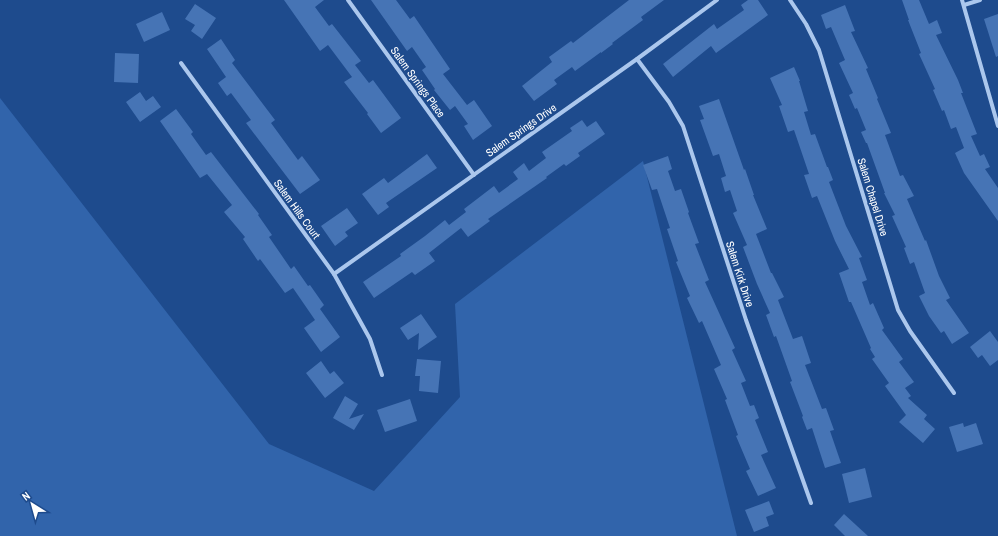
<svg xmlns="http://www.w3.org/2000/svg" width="998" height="536" viewBox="0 0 998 536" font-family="'Archivo Narrow',sans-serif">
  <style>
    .green { fill: #3164ab }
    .building { fill: #4674b5 }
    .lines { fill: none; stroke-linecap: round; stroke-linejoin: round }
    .street { stroke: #abc7ed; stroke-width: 4 }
    .labels { text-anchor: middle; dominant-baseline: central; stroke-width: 3; stroke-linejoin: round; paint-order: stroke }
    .street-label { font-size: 11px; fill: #fff; stroke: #1e4b8d }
  </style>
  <rect width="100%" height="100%" fill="#1e4b8d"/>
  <path class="green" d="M 0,98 L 269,444 L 374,491 L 460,397 L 455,304 L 643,161 L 737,536 L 0,536 Z"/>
  <g class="building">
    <path d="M 284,0 L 324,0 L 315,7 L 329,26 L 332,24 L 361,61 L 355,65 L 369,83 L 373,80 L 401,118 L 381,133 L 367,114 L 368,113 L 344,82 L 352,77 L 328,45 L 320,51 Z"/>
    <path d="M 371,0 L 396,0 L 410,19 L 414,16 L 450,69 L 443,74 L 467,105 L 474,100 L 492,126 L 473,140 L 464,126 L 468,124 L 455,106 L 450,110 L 434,90 L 435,89 L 422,70 L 426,67 L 412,47 L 407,51 Z"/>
    <path d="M 629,0 L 664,0 L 641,17 L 643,20 L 612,43 L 613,44 L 601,53 L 601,52 L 575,71 L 572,67 L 554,80 L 557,84 L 534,101 L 522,86 L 552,62 L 549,57 L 571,41 L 573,43 Z"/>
    <path d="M 748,0 L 758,0 L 768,15 L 716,53 L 711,46 L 673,77 L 663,64 L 714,24 L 717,29 L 744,10 L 741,5 Z"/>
    <path d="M 902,0 L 919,0 L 929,24 L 937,20 L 942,33 L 936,35 L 958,80 L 963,93 L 961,93 L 977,134 L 971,136 L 980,156 L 984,154 L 990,167 L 985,169 L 998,188 L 998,221 L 964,173 L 955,153 L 964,148 L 956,127 L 951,129 L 944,110 L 942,111 L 933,90 L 935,89 L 919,54 L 921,53 L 908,20 L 909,20 Z"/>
    <path d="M 195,4 L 216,18 L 202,39 L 191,31 L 195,25 L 185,19 Z"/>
    <path d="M 845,5 L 855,31 L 851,32 L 868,68 L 866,69 L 878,98 L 877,99 L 891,133 L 885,135 L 900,176 L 903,175 L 914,196 L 907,199 L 925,241 L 926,240 L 939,276 L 950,298 L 946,300 L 969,333 L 952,344 L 944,331 L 941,333 L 929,316 L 919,296 L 925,293 L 914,262 L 910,264 L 904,248 L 906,247 L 892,216 L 895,215 L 884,193 L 885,193 L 867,143 L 866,143 L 861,132 L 866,130 L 857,108 L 855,109 L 849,95 L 853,93 L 839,63 L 845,60 L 831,27 L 826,29 L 821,15 Z"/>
    <path d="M 162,12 L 170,30 L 144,42 L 136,24 Z"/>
    <path d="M 998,14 L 998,56 L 996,57 L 984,19 Z"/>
    <path d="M 221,39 L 235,60 L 232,63 L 275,120 L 271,123 L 298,160 L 302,156 L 320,180 L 300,194 L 246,123 L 251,120 L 231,93 L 227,96 L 218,83 L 226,77 L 207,49 Z"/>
    <path d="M 115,53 L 139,54 L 138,83 L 114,82 Z"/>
    <path d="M 794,67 L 800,81 L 799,81 L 808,111 L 804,112 L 811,135 L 815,134 L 827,167 L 828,167 L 833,180 L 829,182 L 846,226 L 862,257 L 859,258 L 867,280 L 862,282 L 870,305 L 873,303 L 884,328 L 882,330 L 903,359 L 899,362 L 914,382 L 905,388 L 911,396 L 908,398 L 927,415 L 924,419 L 935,429 L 923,443 L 899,422 L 906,415 L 885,386 L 889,383 L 872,359 L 875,357 L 870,349 L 871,348 L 851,302 L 849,302 L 839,273 L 849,269 L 835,241 L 817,196 L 812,198 L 804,175 L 809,174 L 794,130 L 788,132 L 779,106 L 782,105 L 770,78 Z"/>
    <path d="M 140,92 L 146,101 L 153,96 L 161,107 L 140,122 L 126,102 Z"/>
    <path d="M 719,99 L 744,170 L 745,169 L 754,195 L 753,195 L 767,229 L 756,234 L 771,273 L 772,273 L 784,297 L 778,300 L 793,339 L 802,336 L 811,363 L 805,365 L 822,409 L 826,408 L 834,430 L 830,431 L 841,463 L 825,468 L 812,428 L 807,430 L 802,417 L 803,416 L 790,382 L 792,381 L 776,336 L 774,337 L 766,315 L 770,313 L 757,284 L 743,247 L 747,245 L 733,213 L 737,211 L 730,190 L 725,192 L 721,178 L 726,176 L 719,154 L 713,156 L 700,120 L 704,119 L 699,106 Z"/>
    <path d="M 176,109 L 193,132 L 191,134 L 206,155 L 211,152 L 259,214 L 258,215 L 272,235 L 269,237 L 291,269 L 294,266 L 308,286 L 310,285 L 324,305 L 320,309 L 340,337 L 321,352 L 304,328 L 315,320 L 293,288 L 285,293 L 260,259 L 258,261 L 243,239 L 245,237 L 224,212 L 232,205 L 207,174 L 200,178 L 160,121 Z"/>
    <path d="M 582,120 L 587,127 L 596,121 L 605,134 L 578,153 L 580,156 L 566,166 L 564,164 L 546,177 L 547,178 L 488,219 L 490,221 L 468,237 L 461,228 L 429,253 L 435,261 L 415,275 L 412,272 L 374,298 L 363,282 L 401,256 L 400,254 L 425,236 L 445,220 L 449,225 L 466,212 L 464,209 L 494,186 L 499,193 L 518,179 L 513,172 L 524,163 L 529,171 L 546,158 L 542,152 L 572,131 L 570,128 Z"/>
    <path d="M 427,154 L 437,168 L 386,203 L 389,207 L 378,215 L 362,194 L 384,178 L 388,183 Z"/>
    <path d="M 668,156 L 672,169 L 668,171 L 675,191 L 681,189 L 689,212 L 688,213 L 699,243 L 695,244 L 709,280 L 705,282 L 735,348 L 732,350 L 746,381 L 741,383 L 750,406 L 754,405 L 759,418 L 755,420 L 768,452 L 761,455 L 776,488 L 758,496 L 746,471 L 750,469 L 736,436 L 738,435 L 725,400 L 727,399 L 714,369 L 721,365 L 702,321 L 699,323 L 687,298 L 690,296 L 676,262 L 678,261 L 667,229 L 670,228 L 657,189 L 652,190 L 643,165 Z"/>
    <path d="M 347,208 L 358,223 L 345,232 L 348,236 L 335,246 L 321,226 Z"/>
    <path d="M 421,314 L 437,337 L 418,350 L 419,333 L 408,340 L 400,328 Z"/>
    <path d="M 990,331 L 998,342 L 998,360 L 990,366 L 982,355 L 978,358 L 970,347 Z"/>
    <path d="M 417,359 L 441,361 L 438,393 L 419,391 L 420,376 L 415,376 Z"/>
    <path d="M 321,361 L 330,374 L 334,371 L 344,383 L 325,398 L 306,373 Z"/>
    <path d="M 345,396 L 358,404 L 349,419 L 364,414 L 354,430 L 333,418 Z"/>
    <path d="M 410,399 L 417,421 L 385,432 L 377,410 Z"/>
    <path d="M 963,423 L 964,427 L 976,423 L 983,444 L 957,452 L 949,427 Z"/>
    <path d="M 865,468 L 872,497 L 849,503 L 842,474 Z"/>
    <path d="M 769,501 L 774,514 L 766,517 L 769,526 L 754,532 L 745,510 Z"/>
    <path d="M 844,514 L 868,536 L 845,536 L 834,525 Z"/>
  </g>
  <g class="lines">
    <g class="street">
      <path d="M 348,0 L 474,175"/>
      <path d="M 790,0 L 806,24 L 819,50 L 898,310 L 910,331 L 954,393"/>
      <path d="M 962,0 L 998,126"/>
      <path d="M 964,5 L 980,0"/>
      <path d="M 637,59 L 669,102 L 683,126 L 746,320 L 811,503"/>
      <path d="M 181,63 L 334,274 L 370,339 L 382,375"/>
      <path d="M 334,274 L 637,59 L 717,0"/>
    </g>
  </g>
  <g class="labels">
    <g class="street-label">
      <text transform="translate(418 82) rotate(54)">Salem Springs Place</text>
      <text transform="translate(521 130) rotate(-35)">Salem Springs Drive</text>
      <text transform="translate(873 197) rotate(73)">Salem Chapel Drive</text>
      <text transform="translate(297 209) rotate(54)">Salem Hills Court</text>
      <text transform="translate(740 274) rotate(72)">Salem Kirk Drive</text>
    </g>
  </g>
  <g transform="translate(32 504) rotate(323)" stroke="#1e4b8d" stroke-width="3" paint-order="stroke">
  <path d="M0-3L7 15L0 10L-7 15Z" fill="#ffffff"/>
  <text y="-6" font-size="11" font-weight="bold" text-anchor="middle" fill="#ffffff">N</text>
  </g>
</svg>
